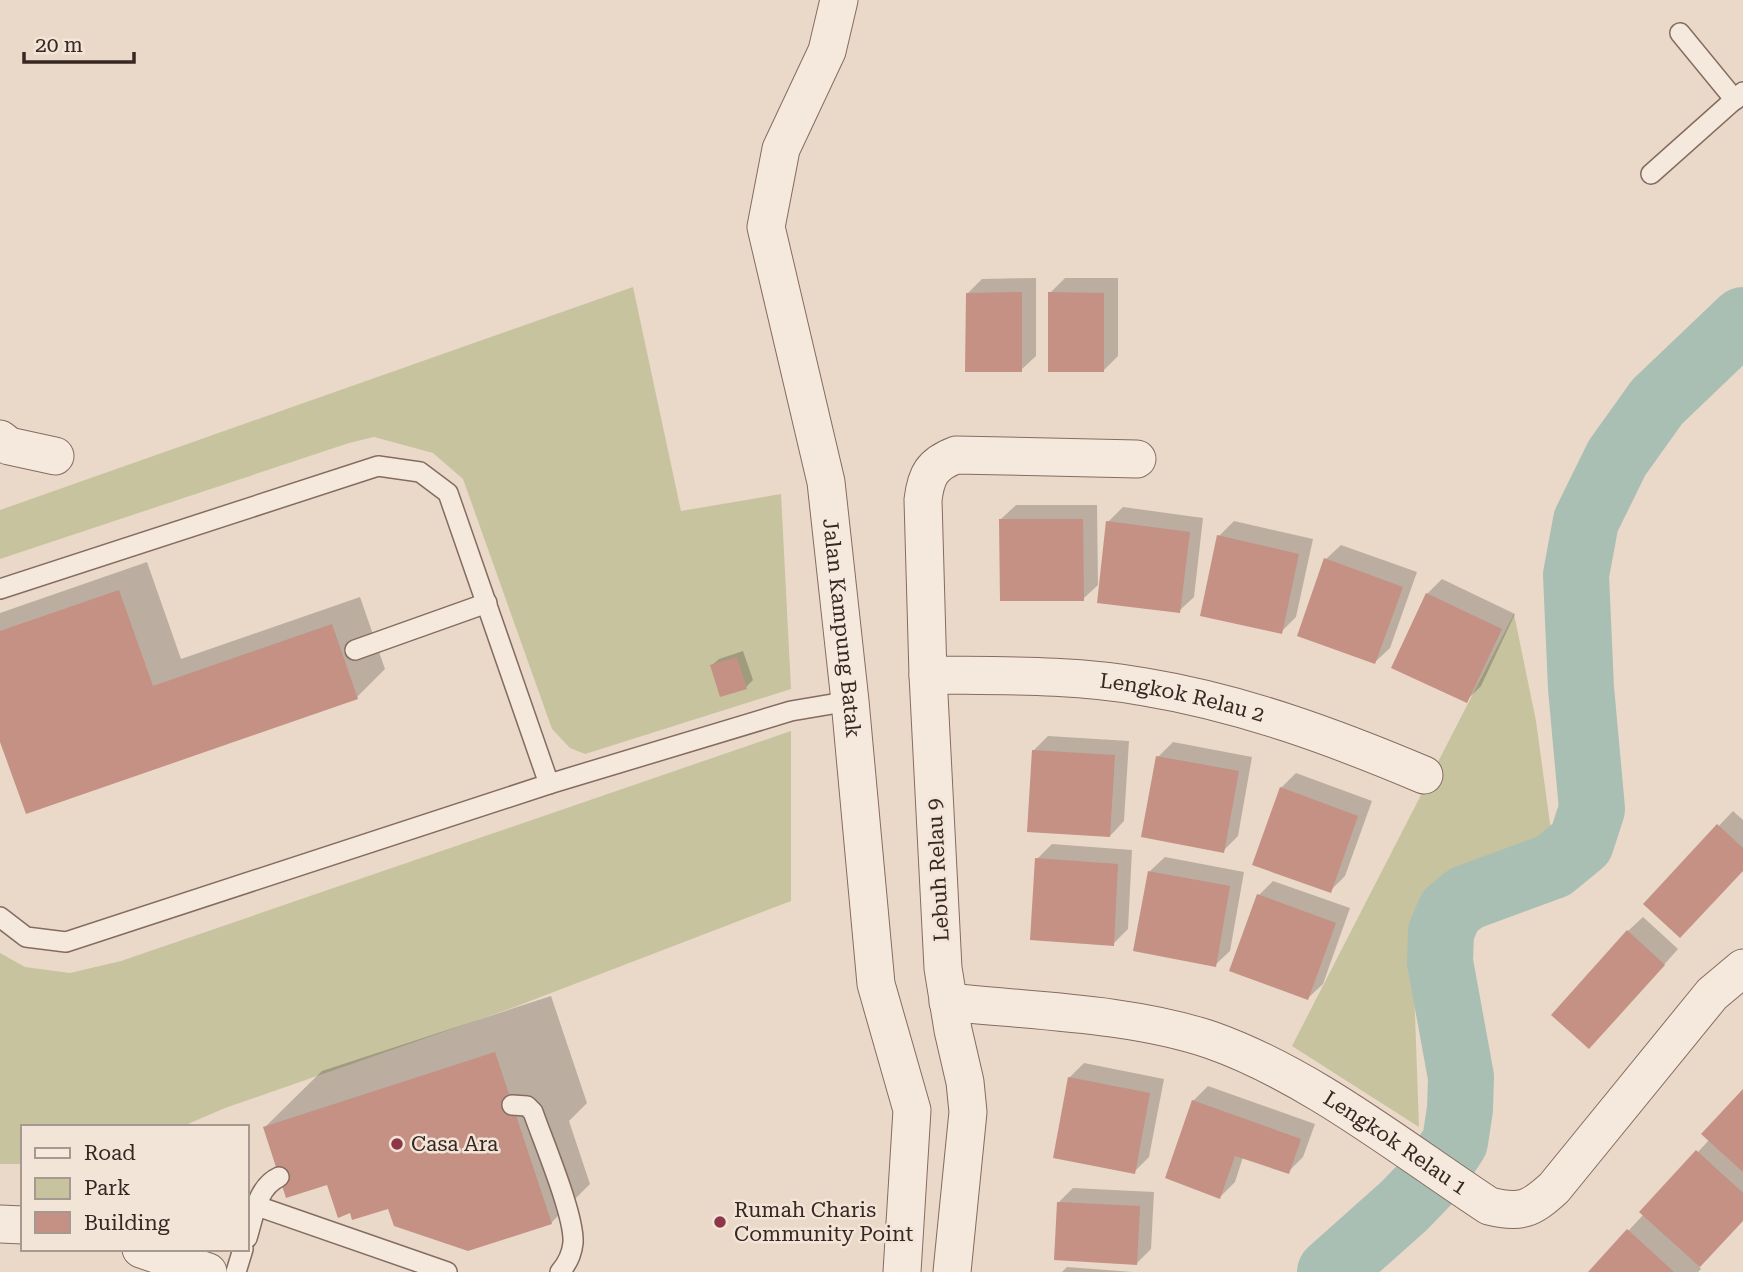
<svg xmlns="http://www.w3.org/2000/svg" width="1743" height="1272" viewBox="0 0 1743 1272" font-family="'Roboto Serif',serif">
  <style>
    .green { fill: #c7c39e }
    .shadow { fill: #0003 }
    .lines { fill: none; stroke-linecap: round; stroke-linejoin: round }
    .river { stroke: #aabfb4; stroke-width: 66 }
    .building { fill: #c49184 }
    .service-casing { stroke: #846c60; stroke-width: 22 }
    .minor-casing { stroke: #846c60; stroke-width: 39 }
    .service { stroke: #f5e8dc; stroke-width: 19 }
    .minor { stroke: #f5e8dc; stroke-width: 37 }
    .poi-dot { fill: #8d3749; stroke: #f2e5d8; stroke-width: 2.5 }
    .labels { text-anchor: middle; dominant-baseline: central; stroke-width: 5; stroke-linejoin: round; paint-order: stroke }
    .street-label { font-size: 21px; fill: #372722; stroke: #f2e5d8 }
    .poi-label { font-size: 21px; fill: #372722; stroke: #f2e5d8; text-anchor: start }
  </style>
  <rect width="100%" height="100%" fill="#ead9c9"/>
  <g class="green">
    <path d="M 633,287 L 681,511 L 781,494 L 791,689 L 585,754 L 570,748 L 552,729 L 463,479 L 433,453 L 374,437 L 349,443 L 0,559 L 0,510 Z"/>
    <path d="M 1514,614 L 1536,721 L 1551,831 L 1448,881 L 1422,901 L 1412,931 L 1419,1127 L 1292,1046 Z"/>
    <path d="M 791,731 L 791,901 L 512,1008 L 225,1108 L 181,1127 L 23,1127 L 23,1164 L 0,1164 L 0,953 L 25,967 L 70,973 L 121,961 Z"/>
  </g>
  <g class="shadow">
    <path d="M 1036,278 L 1036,356 L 1021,370 L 968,293 L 982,279 Z"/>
    <path d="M 1065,278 L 1118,278 L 1118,356 L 1104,370 L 1050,293 Z"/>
    <path d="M 1016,505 L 1097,505 L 1098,585 L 1083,599 L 1001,519 Z"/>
    <path d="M 1123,507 L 1203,518 L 1194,597 L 1179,611 L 1108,522 Z"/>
    <path d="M 1234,521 L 1313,539 L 1296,617 L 1281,632 L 1219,536 Z"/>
    <path d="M 1341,545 L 1417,572 L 1390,648 L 1375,662 L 1326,559 Z"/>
    <path d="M 147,562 L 181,659 L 360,597 L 385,669 L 357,697 L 0,736 L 0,613 Z"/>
    <path d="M 1442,579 L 1515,614 L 1481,686 L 1466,701 L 1427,594 Z"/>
    <path d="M 743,651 L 753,680 L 746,687 L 712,665 L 719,659 Z"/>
    <path d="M 1048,736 L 1129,741 L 1124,821 L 1110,836 L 1033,751 Z"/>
    <path d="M 1173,742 L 1252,757 L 1238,836 L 1223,851 L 1158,757 Z"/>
    <path d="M 1296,773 L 1372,801 L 1345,876 L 1330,891 L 1281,788 Z"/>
    <path d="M 1733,811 L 1743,820 L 1743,869 L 1645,904 Z"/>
    <path d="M 1052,844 L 1132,850 L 1128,929 L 1113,944 L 1037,859 Z"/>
    <path d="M 1165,857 L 1244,872 L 1230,951 L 1215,965 L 1150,871 Z"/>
    <path d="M 1273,881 L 1350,908 L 1323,984 L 1308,998 L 1259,895 Z"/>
    <path d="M 1643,917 L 1678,949 L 1604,1032 L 1628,931 Z"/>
    <path d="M 551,996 L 587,1103 L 569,1121 L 590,1184 L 551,1223 L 390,1209 L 328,1182 L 265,1127 L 322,1071 Z"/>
    <path d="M 1084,1063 L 1164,1079 L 1149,1157 L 1134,1172 L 1069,1078 Z"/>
    <path d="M 1208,1086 L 1315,1124 L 1303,1157 L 1288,1172 L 1243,1157 L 1235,1182 L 1220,1197 L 1193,1101 Z"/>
    <path d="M 1743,1091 L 1743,1220 L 1699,1266 L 1701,1269 L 1698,1272 L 1590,1272 L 1644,1214 L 1642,1212 L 1710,1139 Z"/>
    <path d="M 1073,1188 L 1154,1192 L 1151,1249 L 1136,1264 L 1059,1202 Z"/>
    <path d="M 1067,1267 L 1133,1272 L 1062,1272 Z"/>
  </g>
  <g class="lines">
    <path class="river" d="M 1330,1272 L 1404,1206 L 1432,1177 L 1455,1142 L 1460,1109 L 1461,1077 L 1440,962 L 1441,932 L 1450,911 L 1466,898 L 1553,866 L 1581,843 L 1592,809 L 1581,688 L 1576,575 L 1586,521 L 1617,458 L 1657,402 L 1743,320"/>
  </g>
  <g class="building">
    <path d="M 1022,292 L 1022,372 L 965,372 L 966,293 Z"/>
    <path d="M 1048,292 L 1104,293 L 1104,372 L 1048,372 Z"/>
    <path d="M 999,519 L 1083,519 L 1084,601 L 1000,601 Z"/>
    <path d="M 1106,521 L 1190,532 L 1180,613 L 1097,603 Z"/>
    <path d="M 1217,535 L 1299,554 L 1282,634 L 1200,616 Z"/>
    <path d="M 1324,558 L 1403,587 L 1375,664 L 1297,636 Z"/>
    <path d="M 119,590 L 153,686 L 332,624 L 358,699 L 26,814 L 0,742 L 0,631 Z"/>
    <path d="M 1426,593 L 1502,629 L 1467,703 L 1391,668 Z"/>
    <path d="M 737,657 L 747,689 L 720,697 L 710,665 Z"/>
    <path d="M 1032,750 L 1115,755 L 1110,837 L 1027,832 Z"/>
    <path d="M 1156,756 L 1239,771 L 1224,853 L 1141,837 Z"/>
    <path d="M 1280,787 L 1358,816 L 1331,893 L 1252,865 Z"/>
    <path d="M 1717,824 L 1743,848 L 1743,871 L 1680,938 L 1643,904 Z"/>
    <path d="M 1035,858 L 1118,864 L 1114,946 L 1030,940 Z"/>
    <path d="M 1148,871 L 1230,886 L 1216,967 L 1133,951 Z"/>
    <path d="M 1257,894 L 1336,923 L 1308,1000 L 1229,971 Z"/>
    <path d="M 1627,930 L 1665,965 L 1589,1049 L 1551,1015 Z"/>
    <path d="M 495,1052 L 552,1224 L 468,1251 L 394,1226 L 388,1209 L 352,1220 L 350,1213 L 338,1218 L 327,1185 L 286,1198 L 263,1127 Z"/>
    <path d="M 1068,1077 L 1150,1093 L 1135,1174 L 1053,1158 Z"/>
    <path d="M 1743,1089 L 1743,1172 L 1701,1134 Z"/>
    <path d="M 1192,1100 L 1301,1139 L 1289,1174 L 1235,1156 L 1220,1199 L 1165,1178 Z"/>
    <path d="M 1696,1150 L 1743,1193 L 1743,1221 L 1700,1267 L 1639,1212 Z"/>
    <path d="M 1057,1202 L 1140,1206 L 1137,1265 L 1054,1260 Z"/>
    <path d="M 1627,1229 L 1674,1272 L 1588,1272 Z"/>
  </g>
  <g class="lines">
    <g class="service-casing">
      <g id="service">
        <path d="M 1680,33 L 1735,100"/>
        <path d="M 1651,174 L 1743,92"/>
        <path d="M 0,589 L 378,466 L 420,472 L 448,493 L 549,784 L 66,942 L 26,937 L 0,917"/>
        <path d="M 355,650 L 487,603"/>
        <path d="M 549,784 L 791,711 L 850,701"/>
        <path d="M 512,1105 L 527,1106 L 533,1112 C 543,1141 575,1216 573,1243 C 572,1253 567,1264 560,1272"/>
        <path d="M 257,1206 L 447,1272"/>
        <path d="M 247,1238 C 254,1216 257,1187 279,1177"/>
        <path d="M 236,1272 L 243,1249"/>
      </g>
    </g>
    <g class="minor-casing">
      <g id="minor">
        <path id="s1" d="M 839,0 L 827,51 L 781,149 L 766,227 L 826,482 L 850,701 L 876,984 L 912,1110 L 902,1272"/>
        <path d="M 0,439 L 9,446 L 55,456"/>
        <path id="s2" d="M 928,675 C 1000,676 1074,674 1145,687 C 1242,703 1334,737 1424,775"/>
        <path id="s3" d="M 948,1002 C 1032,1011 1131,1013 1211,1040 C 1310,1075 1402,1149 1489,1206 C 1521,1214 1531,1209 1554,1188 L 1712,994 L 1743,968"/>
        <path d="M 0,1224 L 23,1225"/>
        <path d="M 141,1249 L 208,1272"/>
        <path d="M 952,1272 L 968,1112 L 965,1082 L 953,1030 L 943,968 L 928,675 L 923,500 C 926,475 932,464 956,455 L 1137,459"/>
      </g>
    </g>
    <use href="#service" class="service"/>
    <use href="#minor" class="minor"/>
  </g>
  <g class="poi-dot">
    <circle cx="397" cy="1144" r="7"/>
    <circle cx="720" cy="1222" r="7"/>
  </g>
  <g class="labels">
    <g class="street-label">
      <text stroke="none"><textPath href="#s1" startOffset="649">Jalan Kampung Batak</textPath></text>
      <text stroke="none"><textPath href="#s2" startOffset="256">Lengkok Relau 2</textPath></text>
      <text transform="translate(938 870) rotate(-93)">Lebuh Relau 9</text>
      <text stroke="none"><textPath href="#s3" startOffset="478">Lengkok Relau 1</textPath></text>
    </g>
    <g class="poi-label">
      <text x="411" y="1144">Casa Ara</text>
      <text x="734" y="1210">Rumah Charis<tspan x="734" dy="24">Community Point</tspan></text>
    </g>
  </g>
  <rect x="21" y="1125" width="228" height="126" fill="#f2e5d8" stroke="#a7998f" stroke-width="2"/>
  <rect x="35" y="1148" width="35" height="10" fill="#f5e8dc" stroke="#a7998f" stroke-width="2"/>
  <text x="84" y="1160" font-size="21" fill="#372722">Road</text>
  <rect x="35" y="1178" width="35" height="21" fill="#c7c39e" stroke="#a7998f" stroke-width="2"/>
  <text x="84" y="1195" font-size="21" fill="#372722">Park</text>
  <rect x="35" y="1212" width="35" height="21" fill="#c49184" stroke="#a7998f" stroke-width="2"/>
  <text x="84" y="1230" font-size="21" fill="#372722">Building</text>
  <path d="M24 52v10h110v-10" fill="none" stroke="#372722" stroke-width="3.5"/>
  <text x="35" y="52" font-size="21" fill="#372722" stroke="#f2e5d8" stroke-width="5" paint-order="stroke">20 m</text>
</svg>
